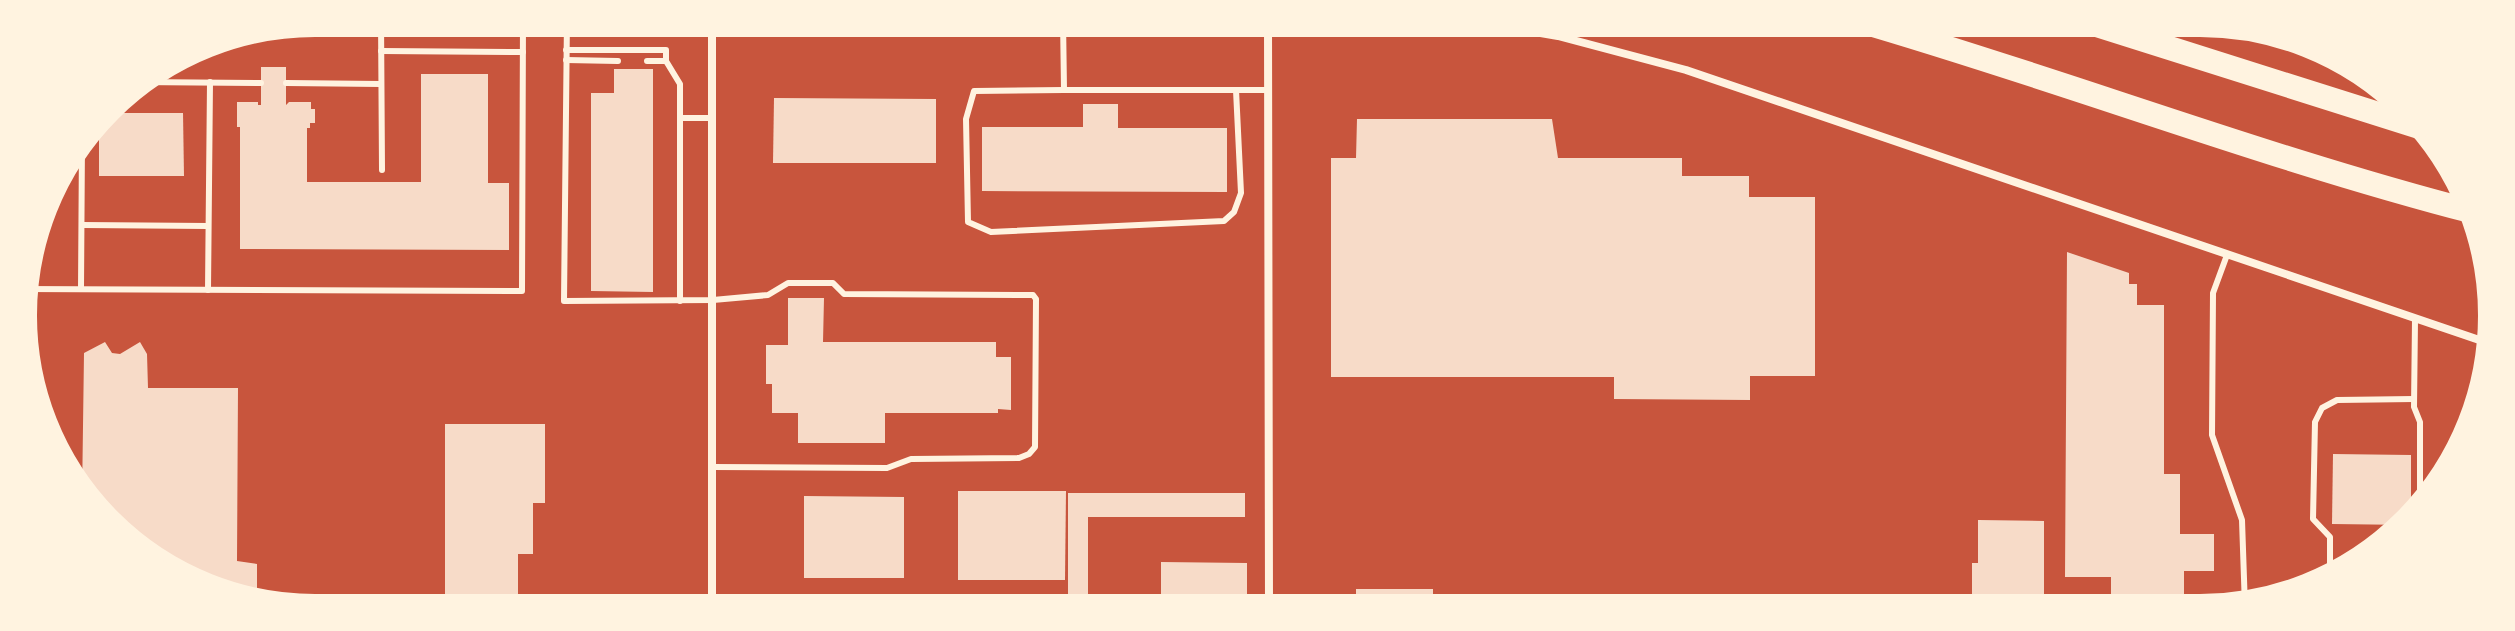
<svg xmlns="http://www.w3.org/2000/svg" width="2515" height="631" viewBox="0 0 2515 631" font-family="'Times New Roman',serif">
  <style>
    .building { fill: #f7dbc8 }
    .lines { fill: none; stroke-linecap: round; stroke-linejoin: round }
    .service { stroke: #fff3e0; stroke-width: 6 }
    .minor { stroke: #fff3e0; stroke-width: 8 }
    .motorway { stroke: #fff3e0; stroke-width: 24 }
    .rim { fill: none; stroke: #fff3e0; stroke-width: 10 }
  </style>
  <rect width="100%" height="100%" fill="#c8553d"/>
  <g class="building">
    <path d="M 261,67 L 286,67 L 286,105 L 289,102 L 311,102 L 311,109 L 315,109 L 315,123 L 310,123 L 310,128 L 307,128 L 307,182 L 421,182 L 421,74 L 488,74 L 488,183 L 509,183 L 509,250 L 240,249 L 240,127 L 237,127 L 237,102 L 258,102 L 258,105 L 261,105 Z"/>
    <path d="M 614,69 L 653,69 L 653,292 L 591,291 L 591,93 L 614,93 Z"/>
    <path d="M 774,98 L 936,99 L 936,163 L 773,163 Z"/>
    <path d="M 1083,104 L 1118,104 L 1118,128 L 1227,128 L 1227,192 L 982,191 L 982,127 L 1083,127 Z"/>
    <path d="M 103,113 L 183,113 L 184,176 L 99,176 L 99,119 Z"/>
    <path d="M 1357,119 L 1552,119 L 1558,158 L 1682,158 L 1682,176 L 1749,176 L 1749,197 L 1815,197 L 1815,376 L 1750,376 L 1750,400 L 1614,399 L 1614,377 L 1331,377 L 1331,158 L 1356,158 Z"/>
    <path d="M 2067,252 L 2129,273 L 2129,284 L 2137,284 L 2137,305 L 2164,305 L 2164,474 L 2180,474 L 2180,534 L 2214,534 L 2214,571 L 2184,571 L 2184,611 L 2111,610 L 2111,577 L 2065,577 Z"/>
    <path d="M 788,298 L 824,298 L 823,342 L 996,342 L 996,357 L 1011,357 L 1011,410 L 998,409 L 998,413 L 885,413 L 885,443 L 798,443 L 798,413 L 772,413 L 772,384 L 766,384 L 766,345 L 788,345 Z"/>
    <path d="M 105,342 L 112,353 L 120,354 L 140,342 L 147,354 L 148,388 L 238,388 L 237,561 L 257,564 L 257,604 L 166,573 L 82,499 L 84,353 Z"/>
    <path d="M 445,424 L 545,424 L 545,503 L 533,503 L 533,554 L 518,554 L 518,610 L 445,610 Z"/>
    <path d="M 2333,454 L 2411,455 L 2411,525 L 2332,524 Z"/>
    <path d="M 958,491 L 1066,491 L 1065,580 L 958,580 Z"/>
    <path d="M 1068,493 L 1245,493 L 1245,517 L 1088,517 L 1088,610 L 1068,610 Z"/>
    <path d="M 804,496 L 904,497 L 904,578 L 804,578 Z"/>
    <path d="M 1978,520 L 2044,521 L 2044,610 L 1972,610 L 1972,563 L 1978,563 Z"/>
    <path d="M 1161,562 L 1247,563 L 1247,610 L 1192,610 L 1192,598 L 1161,598 Z"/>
    <rect x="1356" y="589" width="77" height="21"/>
  </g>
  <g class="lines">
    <g class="service">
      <path d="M 381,18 L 382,170"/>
      <path d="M 567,18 L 564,301 L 713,300 L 768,295 L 788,283 L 833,283 L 844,294 L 1033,295 L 1036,299 L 1035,447 L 1029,454 L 1019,458 L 911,459 L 887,468 L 712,467"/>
      <path d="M 1063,19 L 1064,90 L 1268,90"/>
      <path d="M 566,50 L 666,50 L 666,61"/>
      <path d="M 381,51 L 523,52"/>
      <path d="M 566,60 L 618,61"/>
      <path d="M 647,61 L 666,61 L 680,84 L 680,301"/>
      <path d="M 136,82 L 261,83"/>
      <path d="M 286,83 L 381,84"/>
      <path d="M 1064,90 L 974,91 L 966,119 L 968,222 L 991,232 L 1224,221 L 1234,212 L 1241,193 L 1236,90"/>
      <path d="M 680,118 L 713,118"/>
      <path d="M 82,225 L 208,226"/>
      <path d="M 2227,255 L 2213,293 L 2212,435 L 2242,520 L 2245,608"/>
      <path d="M 20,289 L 522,291 L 523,18"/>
      <path d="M 81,289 L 82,141"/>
      <path d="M 208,290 L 210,82"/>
      <path d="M 2415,320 L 2414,407 L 2420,422 L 2420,511"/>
      <path d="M 2330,583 L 2330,537 L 2313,519 L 2315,422 L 2322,408 L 2337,400 L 2414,399"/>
    </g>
    <g class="minor">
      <path d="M 1268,19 L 1269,610"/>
      <path d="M 1463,20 L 1558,36 L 1686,70 L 2494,345"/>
      <path d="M 712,610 L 712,19"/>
    </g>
    <g class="motorway">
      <path d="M 1856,20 C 2063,80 2265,158 2474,212"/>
      <path d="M 2081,20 L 2432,131"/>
    </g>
  </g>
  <path d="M0 0H2515V631H0ZM315 32H2200A283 283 0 0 1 2483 315V316A283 283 0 0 1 2200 599H315A283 283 0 0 1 32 316V315A283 283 0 0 1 315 32Z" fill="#fff3e0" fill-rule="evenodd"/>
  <path class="rim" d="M315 32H2200A283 283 0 0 1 2483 315V316A283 283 0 0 1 2200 599H315A283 283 0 0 1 32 316V315A283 283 0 0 1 315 32Z"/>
</svg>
